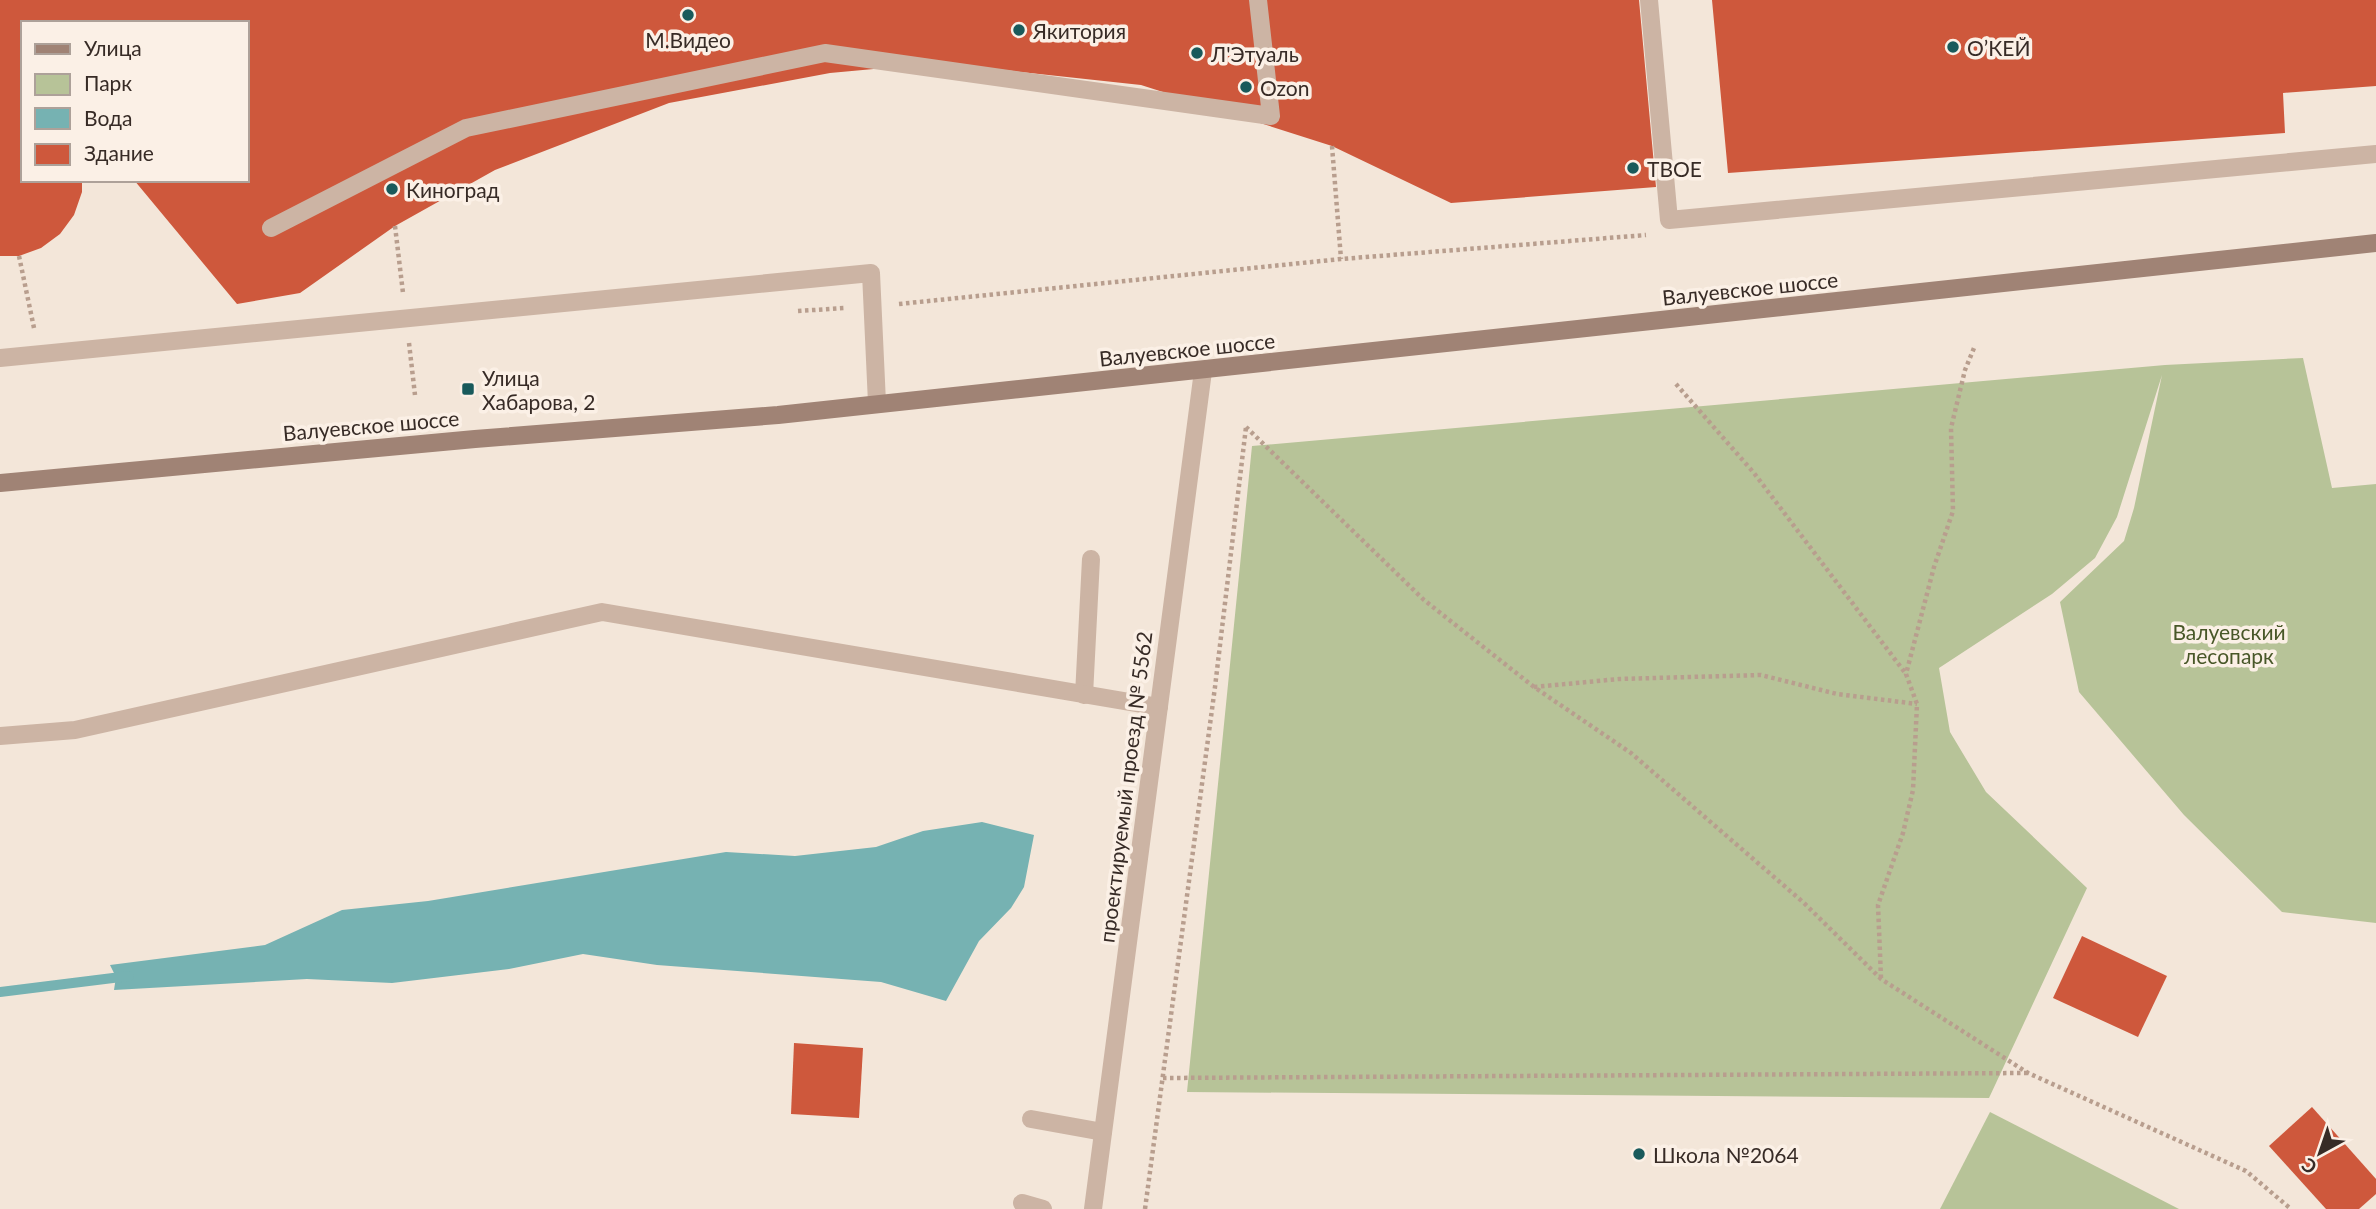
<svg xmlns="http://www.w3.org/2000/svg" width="2376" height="1209" viewBox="0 0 2376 1209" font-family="Lato,sans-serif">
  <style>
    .green { fill: #b7c398 }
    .water { fill: #76b2b2 }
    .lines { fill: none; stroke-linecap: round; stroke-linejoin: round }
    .stream { stroke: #76b2b2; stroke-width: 10 }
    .building { fill: #ce583c }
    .path { stroke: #b89e8e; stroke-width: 4.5; stroke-dasharray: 3.5 3.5; stroke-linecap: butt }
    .service { stroke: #ccb4a4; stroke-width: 18 }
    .tertiary { stroke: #ccb4a4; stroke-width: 18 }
    .secondary { stroke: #a08375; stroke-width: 18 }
    .poi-dot { fill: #195a5b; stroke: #fbf0e6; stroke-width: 2.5 }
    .labels { text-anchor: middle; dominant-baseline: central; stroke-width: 7; stroke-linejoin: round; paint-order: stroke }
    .poi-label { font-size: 21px; fill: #372b26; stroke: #fbf0e6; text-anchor: start }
    .street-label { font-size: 21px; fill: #372b26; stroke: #fbf0e6 }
    .park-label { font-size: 21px; fill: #485728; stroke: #fbf0e6 }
  </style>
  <rect width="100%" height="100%" fill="#f3e6d9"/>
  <g class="green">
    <path d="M 2303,358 L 2332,488 L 2376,484 L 2376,923 L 2282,912 L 2184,815 L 2079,692 L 2060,602 L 2124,541 L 2134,508 L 2162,375 L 2117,517 L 2095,558 L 2052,594 L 1939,668 L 1950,732 L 1986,792 L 2087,888 L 1989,1098 L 1187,1092 L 1252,446 L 2165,365 Z"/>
    <path d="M 1990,1112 L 2179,1209 L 1940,1209 Z"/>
  </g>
  <path class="water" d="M 982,822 L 1034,835 L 1024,887 L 1011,908 L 979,941 L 946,1001 L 881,982 L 657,965 L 583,954 L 509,969 L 392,983 L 307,979 L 114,990 L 116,977 L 110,965 L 265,945 L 342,910 L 428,901 L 726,852 L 795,856 L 876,847 L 923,831 Z"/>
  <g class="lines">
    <path class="stream" d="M 0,992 L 129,976"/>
  </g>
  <g class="building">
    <path d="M 0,0 L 1639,0 L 1656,187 L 1451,203 L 1332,146 L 1141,85 L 939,63 L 830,73 L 669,103 L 495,170 L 395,226 L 300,293 L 237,304 L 134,180 L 247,180 L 247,23 L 23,23 L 23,180 L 82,180 L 82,192 L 74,215 L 60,234 L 41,248 L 19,256 L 0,256 Z"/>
    <path d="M 1712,0 L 2376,0 L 2376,86 L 2283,93 L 2285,133 L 1728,173 Z"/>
    <path d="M 2082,936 L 2167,976 L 2138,1037 L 2053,998 Z"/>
    <path d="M 794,1043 L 863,1048 L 859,1118 L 791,1114 Z"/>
    <path d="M 2312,1107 L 2376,1179 L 2376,1194 L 2359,1209 L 2326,1209 L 2269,1146 Z"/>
  </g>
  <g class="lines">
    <g class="path">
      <path d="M 1332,146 L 1341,259"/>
      <path d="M 395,226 L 403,293"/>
      <path d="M 19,256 L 34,328"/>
      <path d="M 899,304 L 1341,259 L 1646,235"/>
      <path d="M 798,311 L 845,308"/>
      <path d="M 409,343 L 415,395"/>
      <path d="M 1676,384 L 1754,473 L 1906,674"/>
      <path d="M 1246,427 L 1424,600 L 1534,687 L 1631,753 L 1804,903 L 1881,979 L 2028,1073 L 2246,1171 L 2291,1209"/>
      <path d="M 1534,687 L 1619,679 L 1761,675 L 1837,694 L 1917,704"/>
      <path d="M 1881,978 L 1878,905 L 1903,833 L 1913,790 L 1917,704 L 1906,674 L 1934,567 L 1953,511 L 1951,428 L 1965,370 L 1974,348"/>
      <path d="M 1163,1078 L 2027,1073"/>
      <path d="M 1145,1209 L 1215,687 L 1246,427"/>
    </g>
    <g class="service">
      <path d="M 1649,0 L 1669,220 L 2376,154"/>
      <path d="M 271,228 L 466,128 L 825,53 L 1271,116 L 1258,0"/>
      <path d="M 0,358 L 871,273 L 877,403"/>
      <path d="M 1084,695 L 1091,559"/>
      <path d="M 0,736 L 75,730 L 602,612 L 1159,707"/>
      <path d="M 1031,1119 L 1103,1132"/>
      <path d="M 1022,1203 L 1043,1209"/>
    </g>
    <path class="tertiary" d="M 1093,1209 L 1203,371"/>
    <path class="secondary" d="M 0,483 L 475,439 L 778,415 L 2376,243"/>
  </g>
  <g class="poi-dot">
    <circle cx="688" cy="15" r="7"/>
    <circle cx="1019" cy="30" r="7"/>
    <circle cx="1953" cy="47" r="7"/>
    <circle cx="1197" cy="53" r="7"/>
    <circle cx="1246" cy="87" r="7"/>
    <circle cx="1633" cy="168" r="7"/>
    <circle cx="392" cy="189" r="7"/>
    <rect x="461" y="382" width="14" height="14" rx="3.5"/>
    <circle cx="1639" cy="1154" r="7"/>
  </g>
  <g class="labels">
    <g class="poi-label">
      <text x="1033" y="30">Якитория</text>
      <text x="688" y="39" text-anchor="middle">М.Видео</text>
      <text x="1967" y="47">О’КЕЙ</text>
      <text x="1211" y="53">Л'Этуаль</text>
      <text x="1260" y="87">Ozon</text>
      <text x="1647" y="168">ТВОЕ</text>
      <text x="406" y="189">Киноград</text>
      <text x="482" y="377">Улица<tspan x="482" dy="24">Хабарова, 2</tspan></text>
      <text x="1653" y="1154">Школа №2064</text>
    </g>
    <g class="street-label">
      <text transform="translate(1750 288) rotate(-6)">Валуевское шоссе</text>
      <text transform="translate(1187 349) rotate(-6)">Валуевское шоссе</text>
      <text transform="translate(371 425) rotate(-5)">Валуевское шоссе</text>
      <text transform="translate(1125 787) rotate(-83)">проектируемый проезд № 5562</text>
    </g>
    <g class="park-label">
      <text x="2229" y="631">Валуевский<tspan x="2229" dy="24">лесопарк</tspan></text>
    </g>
  </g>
  <rect x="21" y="21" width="228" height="161" fill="#fbf0e6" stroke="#ada199" stroke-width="2"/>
  <rect x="35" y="44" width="35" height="10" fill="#a08375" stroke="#ada199" stroke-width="2"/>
  <text x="84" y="56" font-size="21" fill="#372b26">Улица</text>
  <rect x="35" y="74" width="35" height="21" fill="#b7c398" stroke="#ada199" stroke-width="2"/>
  <text x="84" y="91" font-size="21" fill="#372b26">Парк</text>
  <rect x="35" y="108" width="35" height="21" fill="#76b2b2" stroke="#ada199" stroke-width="2"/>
  <text x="84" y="126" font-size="21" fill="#372b26">Вода</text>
  <rect x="35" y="144" width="35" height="21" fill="#ce583c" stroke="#ada199" stroke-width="2"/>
  <text x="84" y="161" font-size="21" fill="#372b26">Здание</text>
  <g transform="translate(2320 1153) rotate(220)" stroke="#fbf0e6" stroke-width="5" paint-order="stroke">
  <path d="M0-5L12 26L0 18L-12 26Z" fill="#372b26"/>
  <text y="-10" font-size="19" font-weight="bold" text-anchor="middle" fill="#372b26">С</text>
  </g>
</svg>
